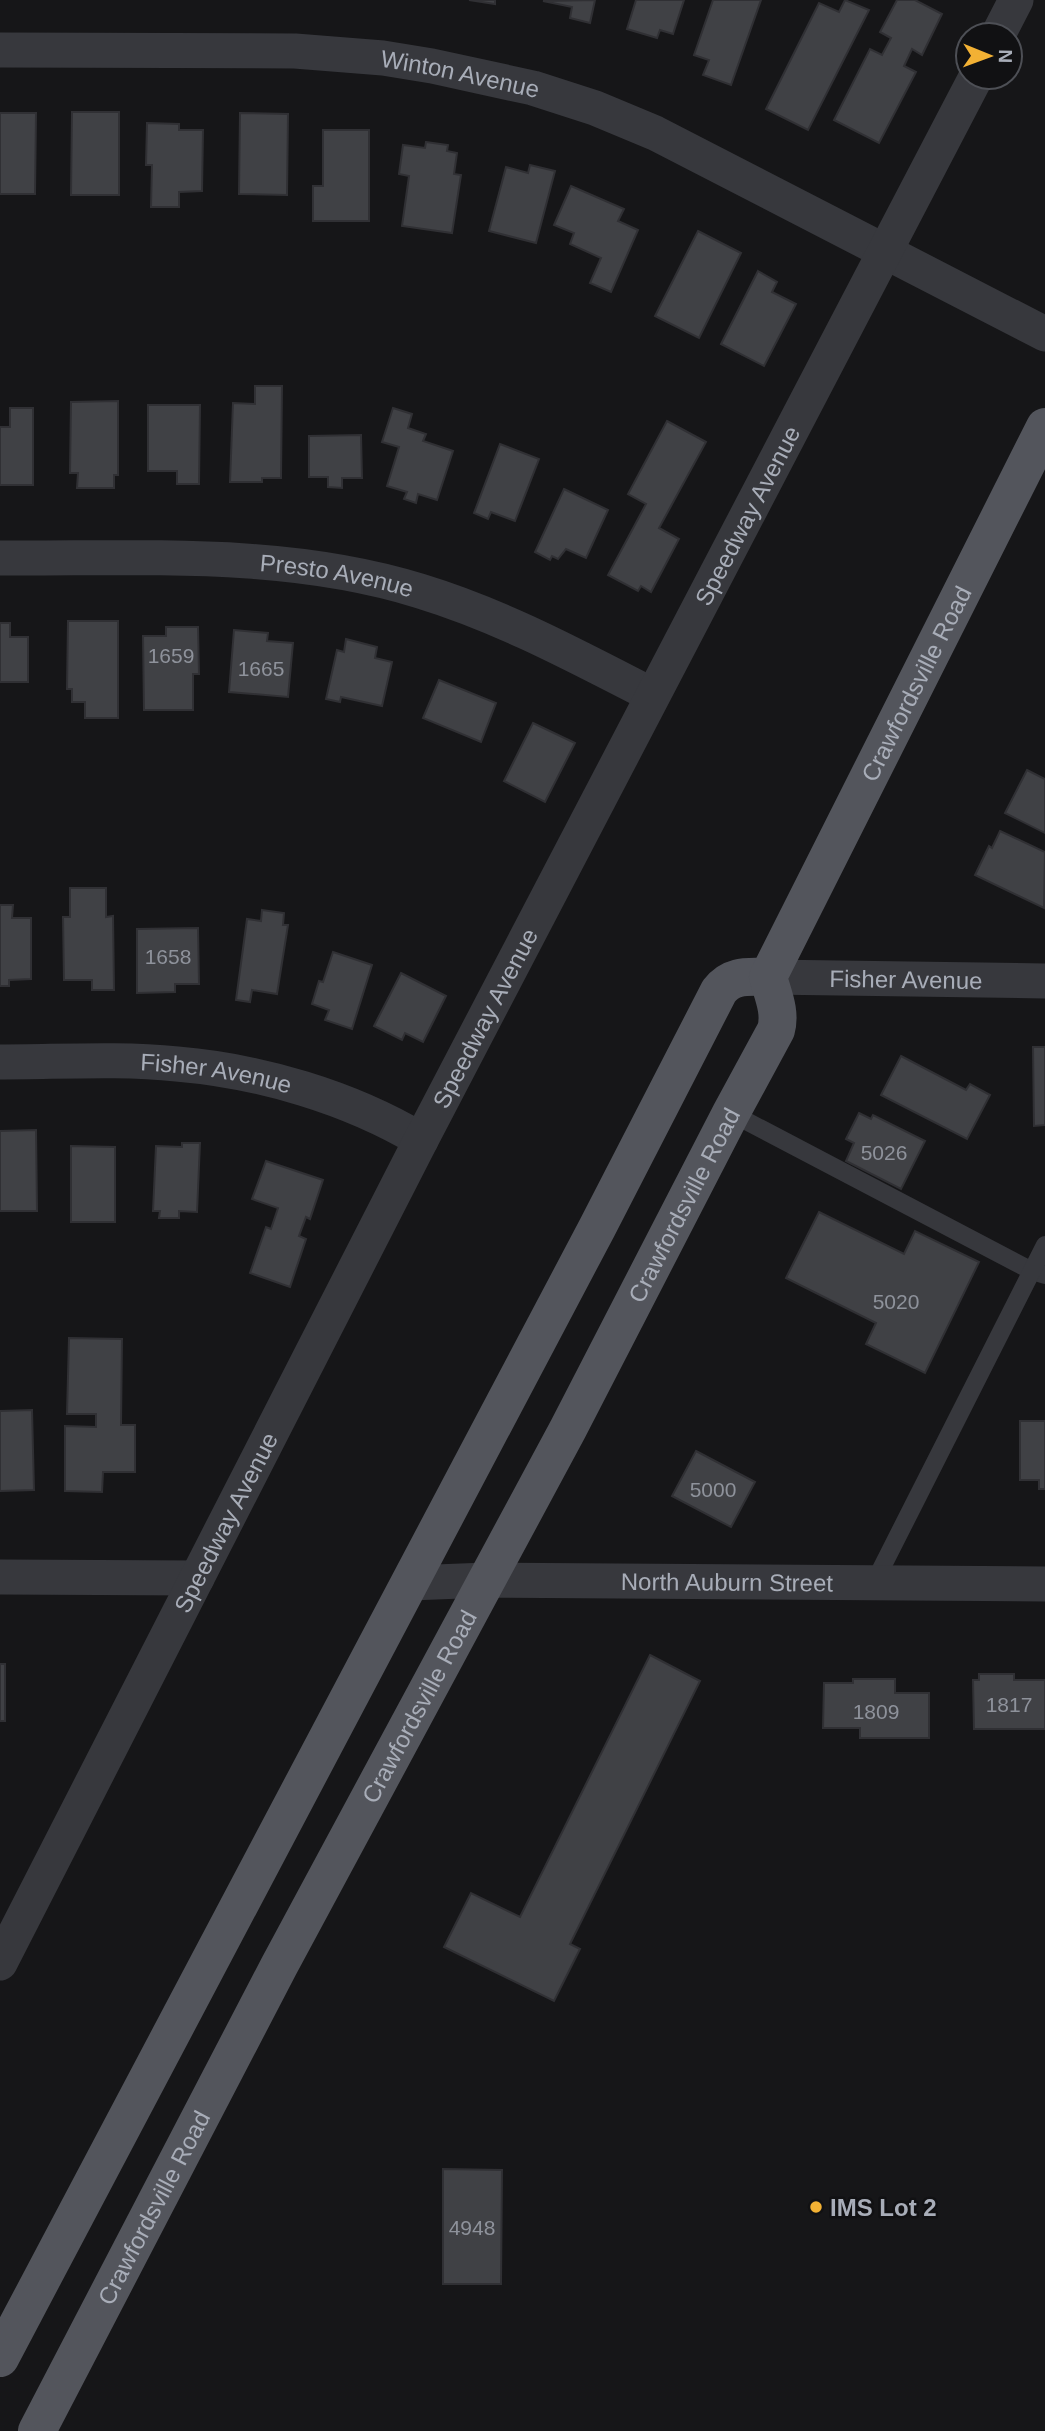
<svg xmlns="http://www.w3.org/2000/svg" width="1045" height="2431" viewBox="0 0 1045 2431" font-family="Helvetica,sans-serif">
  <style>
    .building { fill: #404145; stroke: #303034; stroke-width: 2 }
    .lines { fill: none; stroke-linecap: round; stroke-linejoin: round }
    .lane { stroke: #37383d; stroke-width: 18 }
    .street { stroke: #37383d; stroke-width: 35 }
    .primary { stroke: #53555c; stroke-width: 38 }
    .poi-dot { fill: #f2b134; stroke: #111113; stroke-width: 2.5 }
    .labels { text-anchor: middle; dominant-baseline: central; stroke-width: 5; stroke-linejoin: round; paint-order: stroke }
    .number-label { font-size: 21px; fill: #8e929b }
    .street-label { font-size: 24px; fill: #a8adb8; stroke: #111113 }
    .poi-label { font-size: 24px; font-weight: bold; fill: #a8adb8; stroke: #111113; text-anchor: start }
  </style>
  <rect width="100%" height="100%" fill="#161618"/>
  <g class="building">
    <path d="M 469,0 L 495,0 L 495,4 Z"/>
    <path d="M 595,0 L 590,23 L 570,18 L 572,7 L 543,1 Z"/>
    <path d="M 636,0 L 684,0 L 673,34 L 660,30 L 657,38 L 627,29 Z"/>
    <path d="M 713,0 L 761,0 L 731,85 L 703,75 L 709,60 L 694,55 Z"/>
    <path d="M 845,0 L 869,10 L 808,130 L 766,109 L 819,3 L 839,12 Z"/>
    <path d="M 897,0 L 915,0 L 942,14 L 922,55 L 912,49 L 904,66 L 916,72 L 879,143 L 834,120 L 870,49 L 882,55 L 891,38 L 880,32 Z"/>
    <path d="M 72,112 L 119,112 L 119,195 L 71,195 Z"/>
    <path d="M 0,113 L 36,113 L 35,194 L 0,194 Z"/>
    <path d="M 240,113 L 288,114 L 287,195 L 239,194 Z"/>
    <path d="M 147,123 L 179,124 L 179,130 L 203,130 L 202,191 L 179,192 L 179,207 L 151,207 L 152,165 L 146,165 Z"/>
    <path d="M 323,130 L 369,130 L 369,221 L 313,221 L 313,186 L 323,186 Z"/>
    <path d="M 426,142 L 448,145 L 447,151 L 457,153 L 454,174 L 461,175 L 452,233 L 402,226 L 409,176 L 399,174 L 403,145 L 425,148 Z"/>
    <path d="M 530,165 L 555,171 L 536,243 L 489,231 L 506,167 L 528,173 Z"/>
    <path d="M 571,186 L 624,209 L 618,221 L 638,230 L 611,292 L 590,283 L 601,258 L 570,244 L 574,233 L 554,225 Z"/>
    <path d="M 698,231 L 741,253 L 699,338 L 655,316 Z"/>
    <path d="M 758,271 L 777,282 L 772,292 L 796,304 L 764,366 L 721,344 Z"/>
    <path d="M 255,386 L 282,386 L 281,478 L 262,478 L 262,482 L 230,482 L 233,403 L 255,404 Z"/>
    <path d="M 118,401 L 118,475 L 114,475 L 114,488 L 77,488 L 78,473 L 70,473 L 71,402 Z"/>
    <path d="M 148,405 L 200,405 L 199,484 L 177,484 L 177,471 L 148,471 Z"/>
    <path d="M 10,408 L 33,408 L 33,485 L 0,485 L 0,427 L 10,427 Z"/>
    <path d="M 393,408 L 412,414 L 408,428 L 426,434 L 423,441 L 453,451 L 437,500 L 418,494 L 416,503 L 404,499 L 407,492 L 387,486 L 399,447 L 382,442 Z"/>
    <path d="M 667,421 L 706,442 L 659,528 L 679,539 L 651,592 L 641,586 L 638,591 L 608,575 L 646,504 L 628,494 Z"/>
    <path d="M 361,435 L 362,478 L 342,478 L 342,488 L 328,487 L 328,477 L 309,477 L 309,436 Z"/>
    <path d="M 500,444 L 539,459 L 515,521 L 491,512 L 488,519 L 474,513 Z"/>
    <path d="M 564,489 L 608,510 L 586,558 L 566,549 L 558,559 L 552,556 L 550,560 L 535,552 Z"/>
    <path d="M 68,621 L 118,621 L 118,718 L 85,718 L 85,702 L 72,702 L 72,689 L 67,689 Z"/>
    <path d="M 0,623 L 10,623 L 10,637 L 28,637 L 28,682 L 0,682 Z"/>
    <path d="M 166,627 L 198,627 L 199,674 L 193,674 L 193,710 L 144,710 L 143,636 L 166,636 Z"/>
    <path d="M 234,630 L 268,633 L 267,641 L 293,643 L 288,697 L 229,692 Z"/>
    <path d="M 346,639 L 377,647 L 375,658 L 392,662 L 382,706 L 341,697 L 340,702 L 326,699 L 337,650 L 344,652 Z"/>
    <path d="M 439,680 L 496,703 L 481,742 L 423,718 Z"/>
    <path d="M 533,723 L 575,743 L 545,802 L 504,781 Z"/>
    <path d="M 1027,770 L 1045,779 L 1045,833 L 1005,813 Z"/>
    <path d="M 1000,831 L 1045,852 L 1044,908 L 975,875 L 989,846 L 992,848 Z"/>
    <path d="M 70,888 L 106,888 L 106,917 L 113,916 L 114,990 L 92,990 L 92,980 L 64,980 L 63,917 L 70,917 Z"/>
    <path d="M 0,905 L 13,905 L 12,918 L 31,918 L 31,979 L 9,980 L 9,986 L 0,986 Z"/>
    <path d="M 262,910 L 284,913 L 283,925 L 288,925 L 277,994 L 252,990 L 250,1002 L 236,1000 L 247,919 L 261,921 Z"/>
    <path d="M 198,928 L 199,984 L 175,984 L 175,992 L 137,993 L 137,929 Z"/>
    <path d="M 333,952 L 372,965 L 352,1029 L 325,1020 L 329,1010 L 312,1004 L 319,981 L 323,982 Z"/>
    <path d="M 401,973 L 446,996 L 423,1042 L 405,1033 L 402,1040 L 374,1026 Z"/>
    <path d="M 1033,1047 L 1045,1047 L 1045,1125 L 1034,1126 Z"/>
    <path d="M 901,1056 L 966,1090 L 970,1084 L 990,1095 L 967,1139 L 881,1095 Z"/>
    <path d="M 859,1113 L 871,1119 L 873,1115 L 925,1141 L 901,1189 L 846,1161 L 854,1143 L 846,1139 Z"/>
    <path d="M 36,1130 L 37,1211 L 0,1211 L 0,1131 Z"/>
    <path d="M 182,1143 L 200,1143 L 197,1212 L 179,1211 L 179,1218 L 159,1218 L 160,1211 L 153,1211 L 156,1146 L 182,1147 Z"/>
    <path d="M 71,1146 L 115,1147 L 115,1222 L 71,1222 Z"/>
    <path d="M 266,1161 L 323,1180 L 310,1219 L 306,1217 L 299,1236 L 306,1239 L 290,1287 L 250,1273 L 266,1227 L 271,1229 L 278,1208 L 252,1199 Z"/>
    <path d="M 819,1212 L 904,1254 L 915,1231 L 979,1262 L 925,1373 L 866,1344 L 876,1323 L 786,1278 Z"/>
    <path d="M 69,1338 L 122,1339 L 121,1425 L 135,1425 L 135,1472 L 103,1472 L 102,1492 L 65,1491 L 65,1426 L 96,1427 L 96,1414 L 67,1414 Z"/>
    <path d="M 32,1410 L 34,1490 L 0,1491 L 0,1411 Z"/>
    <path d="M 1020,1421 L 1045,1421 L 1045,1489 L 1039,1489 L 1039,1480 L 1020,1480 Z"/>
    <path d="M 696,1451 L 755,1482 L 731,1527 L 672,1496 Z"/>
    <path d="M 650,1655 L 700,1681 L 570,1944 L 580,1949 L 554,2001 L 444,1947 L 471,1893 L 520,1917 Z"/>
    <rect x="0" y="1664" width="5" height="57"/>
    <path d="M 979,1674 L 1014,1674 L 1014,1680 L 1045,1680 L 1045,1729 L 974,1729 L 973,1680 L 979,1680 Z"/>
    <path d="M 853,1679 L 895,1679 L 895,1693 L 929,1693 L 929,1738 L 860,1738 L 860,1728 L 823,1728 L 824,1683 L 853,1683 Z"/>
    <path d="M 443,2169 L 502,2170 L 501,2284 L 443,2284 Z"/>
  </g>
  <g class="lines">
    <g class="lane">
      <path d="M 731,1113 L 1032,1271 L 1045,1275"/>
      <path d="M 874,1583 L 1045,1245"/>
    </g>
    <g class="street">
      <path d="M 998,35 L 1016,0"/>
      <path id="s1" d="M 0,50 L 295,51 L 383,58 L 432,66 L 533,88 L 595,108 L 655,133 L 1045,334"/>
      <path id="s2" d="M 0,558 C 140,559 284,549 420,591 C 502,616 576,656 652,695"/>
      <path id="s3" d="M 768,977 L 1045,981"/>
      <path id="s4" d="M 0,1062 C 59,1062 119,1058 177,1064 C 260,1071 349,1097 421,1140"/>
      <path d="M 0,1577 L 197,1578"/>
      <path id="s5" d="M 410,1583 L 487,1580 L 1045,1584"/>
      <path id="s6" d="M 0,1963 L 421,1140 L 976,77"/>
    </g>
    <g class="primary">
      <path d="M 0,2358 L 597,1228 L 719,991 C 732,974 748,977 768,977"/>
      <path id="s7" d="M 37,2431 L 279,1966 L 568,1429 L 731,1113 L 776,1030 C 781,1012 773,995 768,977 L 1045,427"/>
    </g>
  </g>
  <circle class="poi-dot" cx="816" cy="2207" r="7"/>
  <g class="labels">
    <g class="number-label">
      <text x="171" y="655">1659</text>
      <text x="261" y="668">1665</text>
      <text x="168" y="956">1658</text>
      <text x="884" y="1152">5026</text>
      <text x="896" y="1301">5020</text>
      <text x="713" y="1489">5000</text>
      <text x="1009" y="1704">1817</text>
      <text x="876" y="1711">1809</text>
      <text x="472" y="2227">4948</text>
    </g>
    <g class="street-label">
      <text stroke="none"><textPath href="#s1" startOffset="462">Winton Avenue</textPath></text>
      <text stroke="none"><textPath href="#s6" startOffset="1629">Speedway Avenue</textPath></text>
      <text stroke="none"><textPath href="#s2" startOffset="338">Presto Avenue</textPath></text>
      <text stroke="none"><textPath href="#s7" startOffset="1967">Crawfordsville Road</textPath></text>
      <text stroke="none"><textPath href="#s3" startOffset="138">Fisher Avenue</textPath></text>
      <text stroke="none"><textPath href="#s6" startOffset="1062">Speedway Avenue</textPath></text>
      <text stroke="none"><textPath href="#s4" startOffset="217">Fisher Avenue</textPath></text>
      <text stroke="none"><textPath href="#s7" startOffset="1386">Crawfordsville Road</textPath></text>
      <text stroke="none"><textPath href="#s6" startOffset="495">Speedway Avenue</textPath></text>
      <text stroke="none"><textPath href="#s5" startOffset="317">North Auburn Street</textPath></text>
      <text stroke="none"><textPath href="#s7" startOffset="819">Crawfordsville Road</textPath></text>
      <text stroke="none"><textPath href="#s7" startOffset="252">Crawfordsville Road</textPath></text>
    </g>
    <g class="poi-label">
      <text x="830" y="2207">IMS Lot 2</text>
    </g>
  </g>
  <g transform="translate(989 56) rotate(91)"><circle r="33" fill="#111113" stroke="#4d4f55" stroke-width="2"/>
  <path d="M0-5L12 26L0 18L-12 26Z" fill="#f2b134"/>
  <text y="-10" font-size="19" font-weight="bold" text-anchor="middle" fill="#a8adb8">N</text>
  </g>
</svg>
